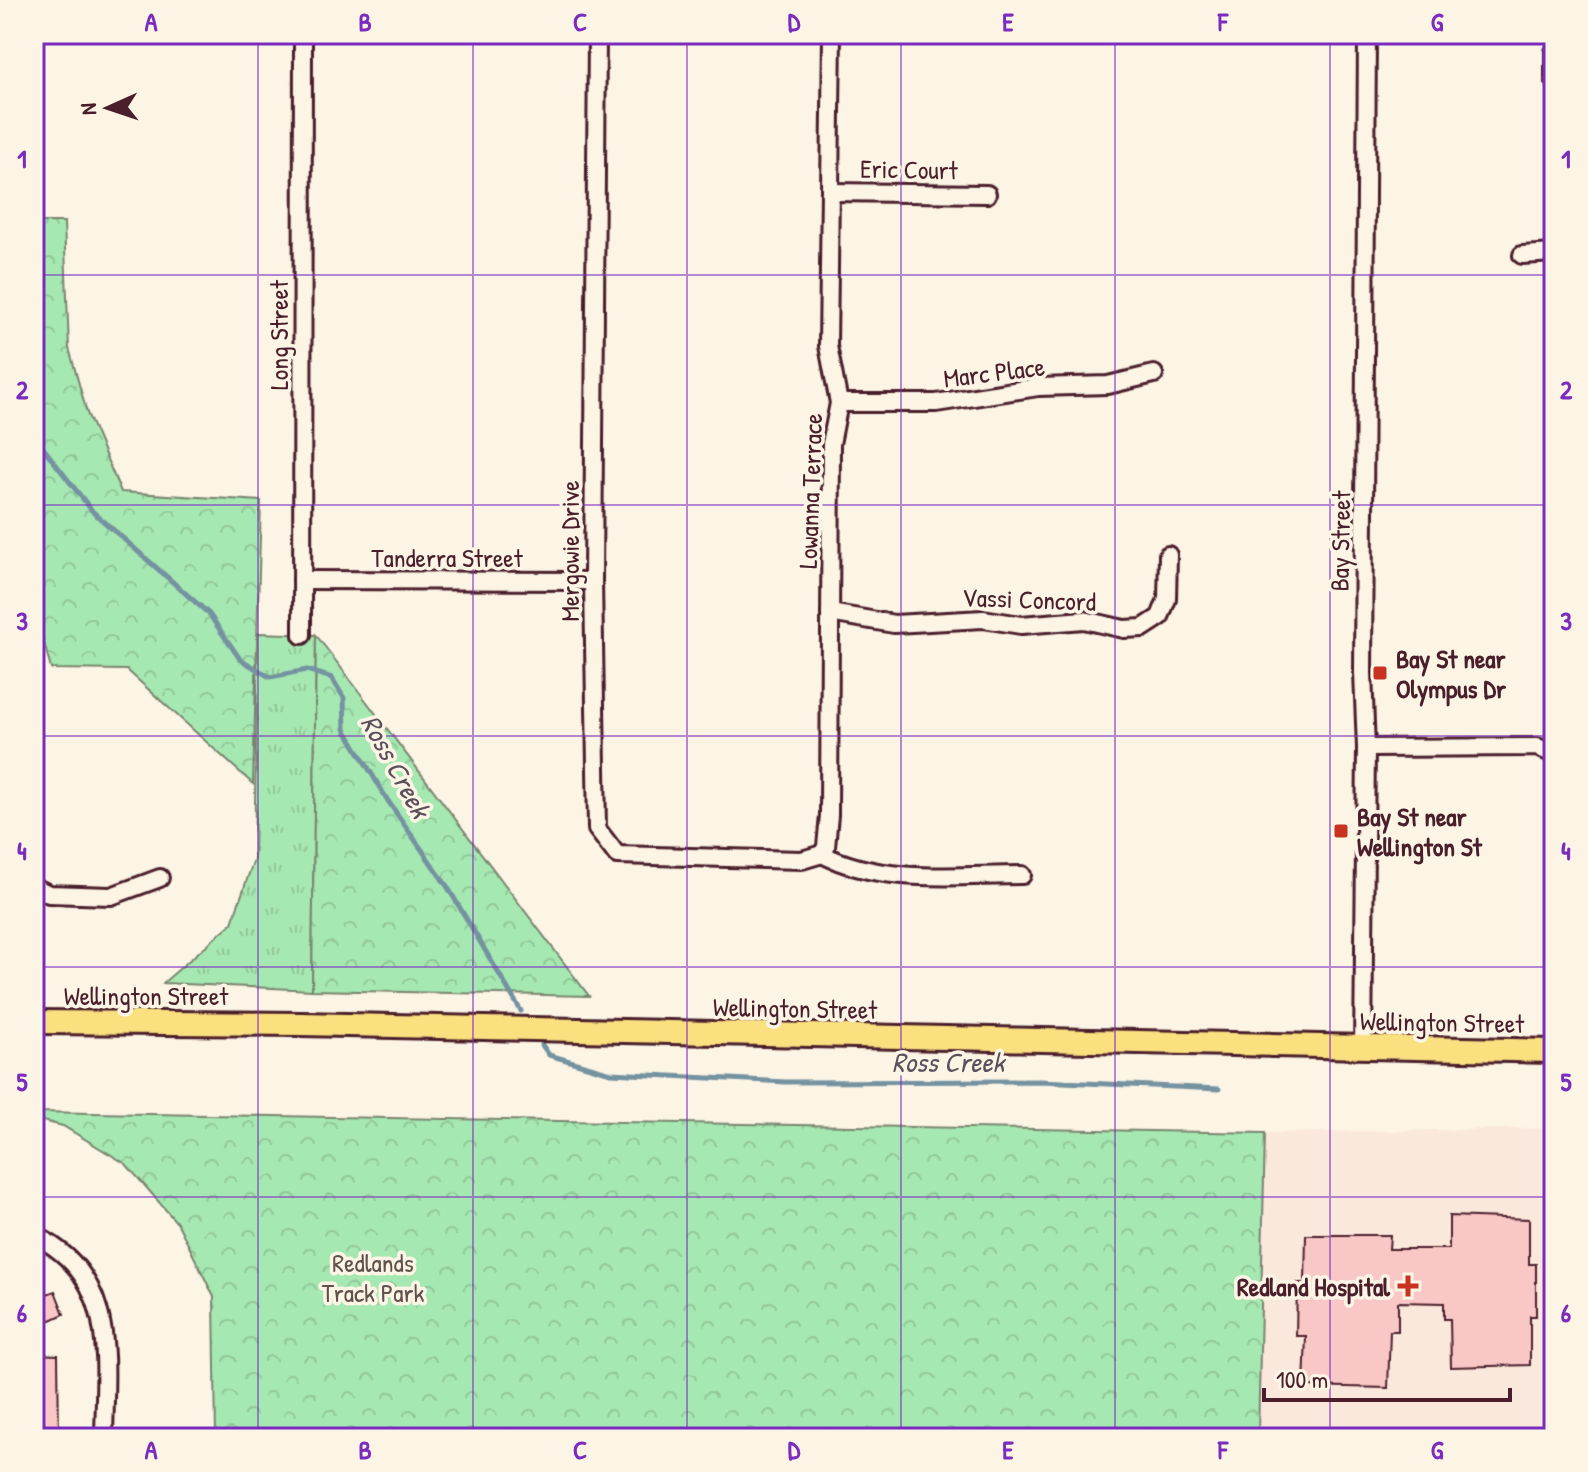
<svg xmlns="http://www.w3.org/2000/svg" width="1588" height="1472" viewBox="0 0 1588 1472" font-family="'Patrick Hand',sans-serif">
  <style>
    .built { fill: #fbe8dc }
    .grass { fill: url(#grass-tufts); stroke: #78846e; stroke-width: 2 }
    .forest { fill: url(#forest-crowns); stroke: #78846e; stroke-width: 2 }
    .lines { fill: none; stroke-linecap: round; stroke-linejoin: round }
    .stream { stroke: #7492a1; stroke-width: 5 }
    .building { fill: #f9c8c6; stroke: #4a1f2b; stroke-width: 2 }
    .minor-casing { stroke: #4a1f2b; stroke-width: 22 }
    .major-casing { stroke: #4a1f2b; stroke-width: 28 }
    .minor { stroke: #fcf5e5; stroke-width: 16 }
    .major { stroke: #fbe080; stroke-width: 22 }
    .grid { fill: none; stroke: #7b2cbf; stroke-width: 2; stroke-opacity: 0.55 }
    .poi-dot { fill: #c8321e; stroke: #fcf5e5; stroke-width: 3 }
    .labels { text-anchor: middle; dominant-baseline: central; stroke-width: 7; stroke-linejoin: round; paint-order: stroke }
    .street-label { font-size: 26px; fill: #4a1f2b; stroke: #fcf5e5 }
    .poi-label { font-size: 26px; font-weight: bold; fill: #4a1f2b; stroke: #fcf5e5; text-anchor: start }
    .park-label { font-size: 26px; fill: #61514d; stroke: #fcf5e5 }
    .water-label { font-size: 28px; font-style: italic; fill: #5c4f5c; stroke: #fcf5e5 }
    .neatline { fill: none; stroke: #7b2cbf; stroke-width: 3 }
    .grid-label { font-size: 26px; text-anchor: middle; font-weight: bold; fill: #7b2cbf }
  </style>
  <defs>
    <pattern id="grass-tufts" width="24" height="20" patternUnits="userSpaceOnUse" patternTransform="scale(2)"><rect width="24" height="20" fill="#a6e8b2"/><path d="M3 7l-1-3M5 7V3M7 7l1-3M15 17l-1-3M17 17v-4M19 17l1-3" fill="none" stroke="#90c799"/></pattern>
    <pattern id="forest-crowns" width="20" height="18" patternUnits="userSpaceOnUse" patternTransform="scale(2)"><rect width="20" height="18" fill="#a6e8b2"/><path d="M2 6a3 3 0 1 1 6 0M12 15a3 3 0 1 1 6 0" fill="none" stroke="#90c799"/></pattern>
  </defs>
  <rect width="100%" height="100%" fill="#fcf5e5"/>
  <filter id="ink" filterUnits="userSpaceOnUse"><feTurbulence type="fractalNoise" baseFrequency=".0125" numOctaves="2"/><feDisplacementMap in="SourceGraphic" scale="16" xChannelSelector="R" yChannelSelector="G"/><feConvolveMatrix kernelMatrix="1 2 1 2 8 2 1 2 1" color-interpolation-filters="sRGB"/></filter>
  <g filter="url(#ink)">
    <path class="built" d="M 1554,1128 L 1554,1438 L 1258,1438 L 1265,1133 Z"/>
    <path class="grass" d="M 258,633 L 316,635 L 312,990 L 163,983 L 232,923 L 254,859 Z"/>
    <g class="forest">
      <path d="M 34,222 L 64,222 L 69,348 L 87,413 L 121,492 L 261,501 L 253,784 L 127,670 L 51,669 L 34,605 Z"/>
      <path d="M 316,635 L 345,673 L 589,996 L 312,990 Z"/>
      <path d="M 34,1112 L 1265,1133 L 1258,1438 L 216,1438 L 214,1297 L 178,1224 L 126,1164 L 63,1126 L 34,1119 Z"/>
    </g>
    <g class="lines">
      <g class="stream">
        <path d="M 34,436 L 93,512 L 209,614 L 240,659 L 270,677 L 307,670 L 332,678 L 344,698 L 345,729 L 388,801 L 447,886 L 521,1011"/>
        <path d="M 542,1045 L 549,1055 L 611,1073 L 786,1082 L 1040,1081 L 1219,1089"/>
      </g>
    </g>
    <g class="building">
      <path d="M 1449,1216 L 1529,1219 L 1529,1264 L 1536,1264 L 1536,1316 L 1530,1316 L 1530,1365 L 1451,1367 L 1450,1319 L 1444,1319 L 1444,1303 L 1398,1302 L 1398,1331 L 1390,1331 L 1388,1388 L 1304,1386 L 1306,1336 L 1296,1336 L 1297,1283 L 1305,1283 L 1306,1235 L 1390,1235 L 1389,1249 L 1449,1249 Z"/>
      <path d="M 55,1291 L 64,1314 L 51,1320 L 34,1319 L 34,1292 L 44,1295 Z"/>
      <path d="M 34,1354 L 58,1355 L 59,1438 L 34,1438 Z"/>
    </g>
    <g class="lines">
      <g class="minor-casing">
        <g id="minor">
          <path d="M 597,34 L 593,581 L 597,829 L 617,855 L 802,860 L 822,854"/>
          <path d="M 1554,52 L 1554,79"/>
          <path d="M 831,192 L 987,194"/>
          <path d="M 1522,255 L 1554,253"/>
          <path d="M 839,403 L 936,403 L 1038,387 L 1108,385 L 1154,374"/>
          <path d="M 302,580 L 593,581"/>
          <path d="M 830,613 L 894,624 L 983,619 L 1021,625 L 1084,620 L 1124,629 L 1143,628 L 1160,617 L 1167,599 L 1168,555"/>
          <path d="M 302,635 L 303,34"/>
          <path d="M 1366,748 L 1537,747 L 1554,754"/>
          <path d="M 822,854 L 826,847 L 829,815 L 831,444 L 839,403 L 828,346 L 832,34"/>
          <path d="M 822,854 C 882,885 957,875 1022,875"/>
          <path d="M 34,887 L 49,894 L 111,896 L 160,878"/>
          <path d="M 1363,1049 L 1366,748 L 1363,673 L 1367,34"/>
          <path d="M 34,1235 C 119,1276 105,1359 104,1438"/>
        </g>
      </g>
      <g class="major-casing">
        <path id="major" d="M 34,1022 L 301,1024 L 1554,1051"/>
      </g>
      <use href="#minor" class="minor"/>
      <use href="#major" class="major"/>
    </g>
  </g>
  <path class="grid" d="M 258,34 L 258,1438M 473,34 L 473,1438M 687,34 L 687,1438M 901,34 L 901,1438M 1115,34 L 1115,1438M 1330,34 L 1330,1438M 34,275 L 1554,275M 34,505 L 1554,505M 34,736 L 1554,736M 34,967 L 1554,967M 34,1197 L 1554,1197"/>
  <g class="poi-dot">
    <rect x="1372" y="665" width="16" height="16" rx="4"/>
    <rect x="1333" y="823" width="16" height="16" rx="4"/>
    <path d="M1404 1274h8v8h8v8h-8v8h-8v-8h-8v-8h8z"/>
  </g>
  <g class="labels">
    <g class="street-label">
      <text transform="translate(909 169) rotate(1)">Eric Court</text>
      <text transform="translate(278 335) rotate(-90)">Long Street</text>
      <text transform="translate(994 372) rotate(-7)">Marc Place</text>
      <text transform="translate(810 491) rotate(-88)">Lowanna Terrace</text>
      <text transform="translate(1340 541) rotate(-89)">Bay Street</text>
      <text transform="translate(569 551) rotate(-90)">Mergowie Drive</text>
      <text x="447" y="557">Tanderra Street</text>
      <text transform="translate(1029 599) rotate(2)">Vassi Concord</text>
      <text x="146" y="995">Wellington Street</text>
      <text transform="translate(795 1008) rotate(1)">Wellington Street</text>
      <text transform="translate(1442 1022) rotate(1)">Wellington Street</text>
    </g>
    <g class="poi-label">
      <text x="1396" y="658">Bay St near<tspan x="1396" dy="30">Olympus Dr</tspan></text>
      <text x="1357" y="816">Bay St near<tspan x="1357" dy="30">Wellington St</tspan></text>
      <text x="1390" y="1286" text-anchor="end">Redland Hospital</text>
    </g>
    <g class="park-label">
      <text x="373" y="1262">Redlands<tspan x="373" dy="30">Track Park</tspan></text>
    </g>
    <g class="water-label">
      <text transform="translate(396 766) rotate(61)">Ross Creek</text>
      <text x="948" y="1062">Ross Creek</text>
    </g>
  </g>
  <rect width="1588" height="1472" fill="none" stroke="#fcf5e5" stroke-width="88"/>
  <g transform="translate(108 108) rotate(267)" stroke="#fcf5e5" stroke-width="6" paint-order="stroke">
  <path d="M0-6L14 30L0 20L-14 30Z" fill="#4a1f2b"/>
  <text y="-12" font-size="22" font-weight="bold" text-anchor="middle" fill="#4a1f2b">N</text>
  </g>
  <path d="M1264 1388v12h246v-12" fill="none" stroke="#4a1f2b" stroke-width="4"/>
  <text x="1276" y="1388" font-size="24" fill="#4a1f2b" stroke="#fcf5e5" stroke-width="6" paint-order="stroke">100 m</text>
  <rect x="44" y="44" width="1500" height="1384" class="neatline"/>
  <g class="grid-label">
    <text x="151" y="31">A</text>
    <text x="365" y="31">B</text>
    <text x="580" y="31">C</text>
    <text x="794" y="31">D</text>
    <text x="1008" y="31">E</text>
    <text x="1223" y="31">F</text>
    <text x="1437" y="31">G</text>
    <text x="22" y="168">1</text>
    <text x="1566" y="168">1</text>
    <text x="22" y="399">2</text>
    <text x="1566" y="399">2</text>
    <text x="22" y="630">3</text>
    <text x="1566" y="630">3</text>
    <text x="22" y="860">4</text>
    <text x="1566" y="860">4</text>
    <text x="22" y="1091">5</text>
    <text x="1566" y="1091">5</text>
    <text x="22" y="1322">6</text>
    <text x="1566" y="1322">6</text>
    <text x="151" y="1459">A</text>
    <text x="365" y="1459">B</text>
    <text x="580" y="1459">C</text>
    <text x="794" y="1459">D</text>
    <text x="1008" y="1459">E</text>
    <text x="1223" y="1459">F</text>
    <text x="1437" y="1459">G</text>
  </g>
</svg>
